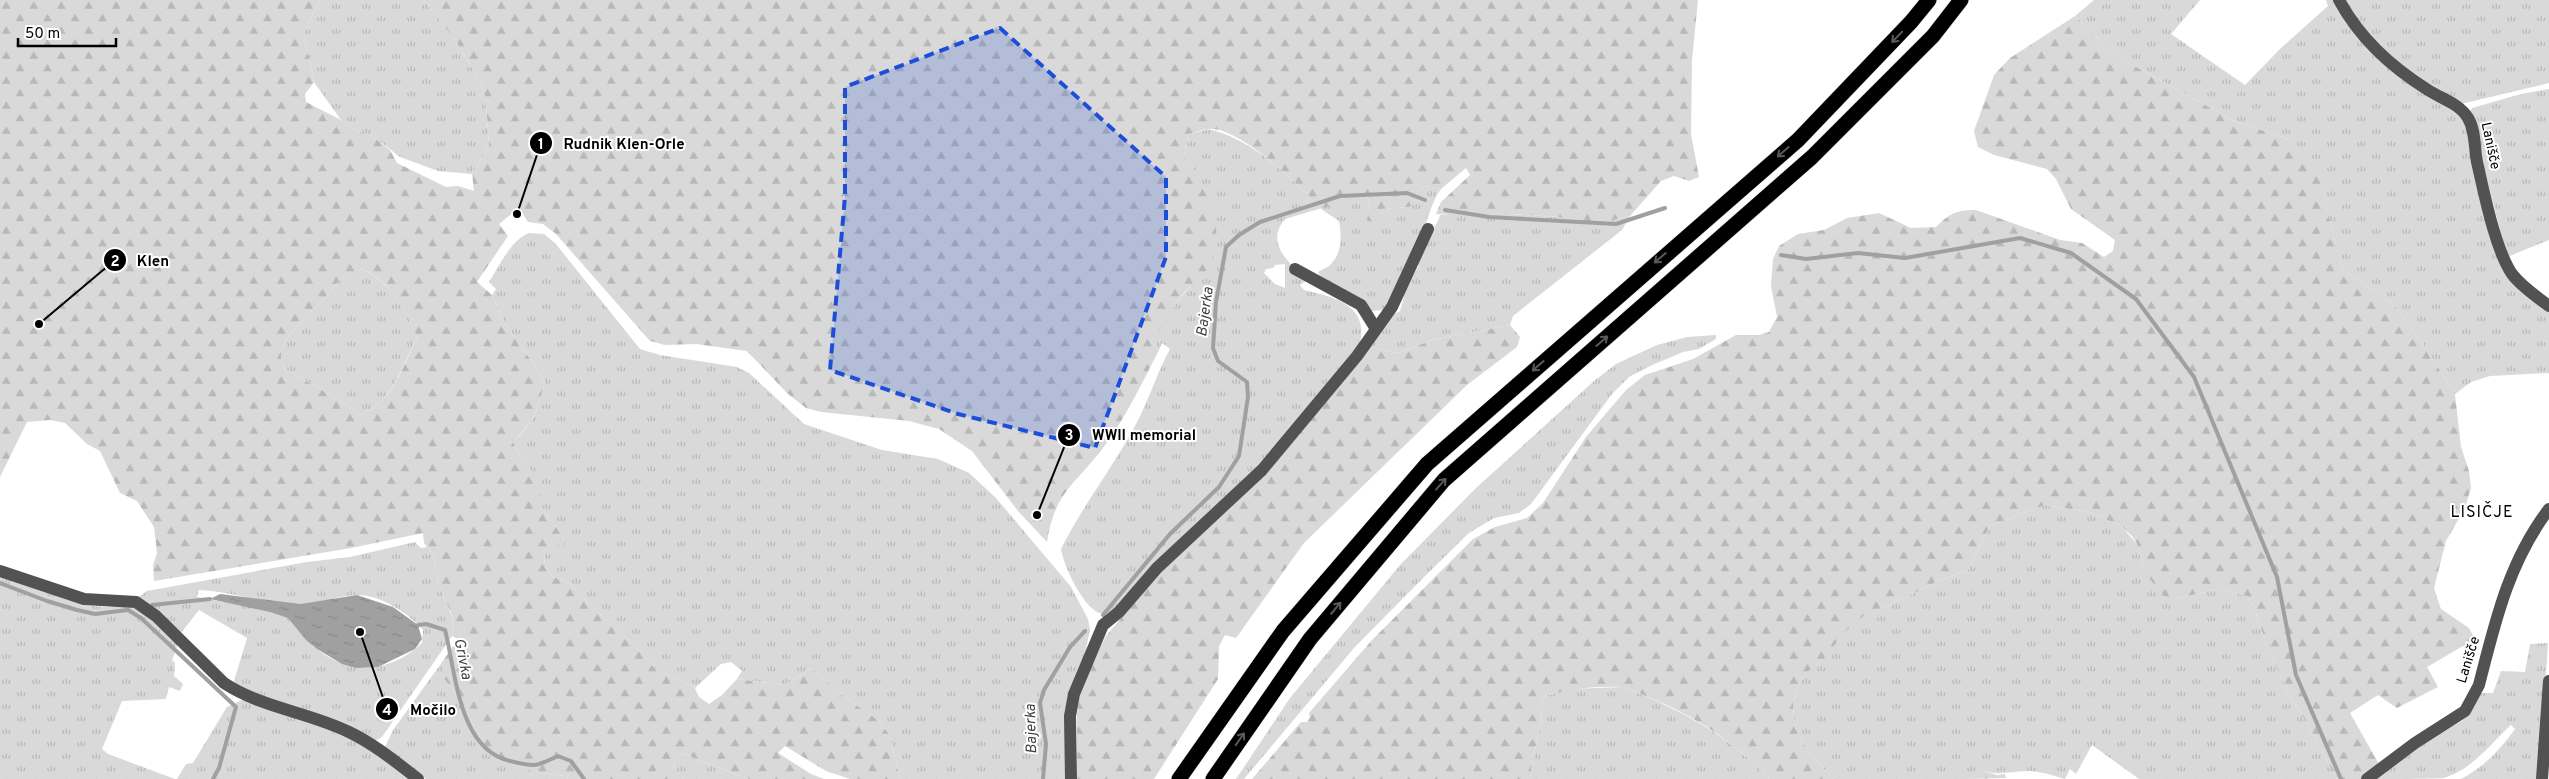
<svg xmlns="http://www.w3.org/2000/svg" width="2549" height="779" viewBox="0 0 2549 779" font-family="Overpass,sans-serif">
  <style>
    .grass { fill: url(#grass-tufts); fill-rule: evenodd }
    .forest { fill: url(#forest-firs); fill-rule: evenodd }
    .water { fill: url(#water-ripples) }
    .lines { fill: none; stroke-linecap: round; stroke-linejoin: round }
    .stream { stroke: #a0a0a0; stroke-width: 4 }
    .highway-casing { stroke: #dbdbdb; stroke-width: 16 }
    .minor { stroke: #525252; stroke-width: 12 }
    .highway { stroke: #000; stroke-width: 15 }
    .oneway { stroke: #595959 }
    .marked { fill: #1d4ed8; fill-opacity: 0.2; stroke: #1d4ed8; stroke-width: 4; stroke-dasharray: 10 6; stroke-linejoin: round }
    .labels { text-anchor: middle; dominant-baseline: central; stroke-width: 4; stroke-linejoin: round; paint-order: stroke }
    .street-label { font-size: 14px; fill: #000; stroke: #fff }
    .water-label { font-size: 15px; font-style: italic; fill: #414141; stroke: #fff }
    .quarter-label { font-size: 16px; letter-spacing: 1px; fill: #000; stroke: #fff }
    .leader { fill: none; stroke: #000; stroke-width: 2 }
    .callout-dot { fill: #000; stroke: #fff; stroke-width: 2 }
    .mark-label { font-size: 15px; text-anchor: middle; font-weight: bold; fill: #fff }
    .callout-label { font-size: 15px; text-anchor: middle; font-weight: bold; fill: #000; stroke: #fff; stroke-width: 4; stroke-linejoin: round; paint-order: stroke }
  </style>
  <defs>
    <pattern id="grass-tufts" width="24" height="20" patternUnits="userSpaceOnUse" patternTransform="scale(1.25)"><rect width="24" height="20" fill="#d9d9d9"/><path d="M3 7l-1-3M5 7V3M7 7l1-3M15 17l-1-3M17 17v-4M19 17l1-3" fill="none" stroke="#b8b8b8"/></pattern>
    <pattern id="forest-firs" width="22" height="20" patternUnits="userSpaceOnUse" patternTransform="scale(1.25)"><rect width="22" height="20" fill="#d9d9d9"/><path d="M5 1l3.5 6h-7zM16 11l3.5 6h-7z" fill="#b8b8b8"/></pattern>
    <pattern id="water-ripples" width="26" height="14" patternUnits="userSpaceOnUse" patternTransform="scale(1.25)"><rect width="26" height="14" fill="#a0a0a0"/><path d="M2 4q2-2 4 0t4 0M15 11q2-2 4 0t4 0" fill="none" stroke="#888"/></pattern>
  </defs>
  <rect width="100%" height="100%" fill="#fff"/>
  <g class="grass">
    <path d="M 320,0 L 424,0 L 455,40 L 481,83 L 486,101 L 489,146 L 472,174 L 438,171 L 400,157 L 373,136 L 357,132 L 341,120 L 314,82 L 304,33 Z"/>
    <path d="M 2094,0 L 2200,0 L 2171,34 L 2245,85 L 2281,48 L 2328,6 L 2326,0 L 2336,0 L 2358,35 L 2465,121 L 2498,251 L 2549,311 L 2549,373 L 2490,376 L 2471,382 L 2455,394 L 2421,341 L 2393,304 L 2342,269 L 2318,172 L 2289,139 L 2236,122 L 2118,57 L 2075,16 Z"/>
    <path d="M 2345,0 L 2549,0 L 2549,83 L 2461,104 L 2400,66 L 2366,33 Z"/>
    <path d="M 2549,89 L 2549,240 L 2507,257 L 2470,113 L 2472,108 L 2521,94 Z"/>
    <path d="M 1208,129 C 1248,138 1279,167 1309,196 L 1306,203 L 1312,211 L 1285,219 C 1264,244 1290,264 1308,279 L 1300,285 L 1304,290 C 1335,297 1371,306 1359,346 L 1282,443 L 1115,612 C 1110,613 1104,614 1099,613 C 1082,605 1064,567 1061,549 C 1082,507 1111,470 1134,428 C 1148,403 1156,375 1170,349 L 1162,343 L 1159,350 L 1151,342 L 1178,300 L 1210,265 L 1193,168 L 1185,157 L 1188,135 ZM 1285,264 L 1285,288 L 1275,284 L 1264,273 L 1266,269 L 1273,268 L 1275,265 Z"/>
    <path d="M 1425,186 L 1441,189 C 1432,201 1430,214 1424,228 C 1412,256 1400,284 1385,310 L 1371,311 L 1323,282 L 1318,272 C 1321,270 1326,268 1329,266 C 1342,254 1342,238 1339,221 L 1321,209 L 1353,193 L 1368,198 L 1370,207 L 1367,228 L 1383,209 L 1409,207 L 1418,202 L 1417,192 Z"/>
    <path d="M 1508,214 L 1560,217 L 1570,224 L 1605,222 L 1630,216 L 1622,230 L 1513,316 L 1510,325 L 1432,340 L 1398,353 L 1380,350 L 1369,344 L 1394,314 L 1400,311 L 1408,282 L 1419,266 L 1415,258 C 1421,247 1438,225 1440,215 Z"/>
    <path d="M 529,233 L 544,234 L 555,243 L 640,349 L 660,355 L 737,367 L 749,373 L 804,424 L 882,450 L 938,459 L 969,473 L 996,498 L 1071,587 L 1088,619 L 1090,629 L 1085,655 L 1067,779 L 900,779 L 889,734 L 878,720 L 843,696 L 812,668 L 785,685 L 737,679 L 742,671 L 731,662 L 721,664 L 695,688 L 656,670 L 641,652 L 585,600 L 569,582 L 553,577 L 545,566 L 544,554 L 550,545 L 565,540 L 543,509 L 533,474 L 521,458 L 513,442 C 523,432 534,420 538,406 C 541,398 542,391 545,383 L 536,367 L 505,324 L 492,295 L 496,289 L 489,282 C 500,265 510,241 529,233 Z"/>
    <path d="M 362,269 C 390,283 407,309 417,338 C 402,365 392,405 359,415 L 344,403 L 286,369 C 266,348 310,314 323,300 C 330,293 336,282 344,277 C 349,273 357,271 362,269 Z"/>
    <path d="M 1716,335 L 1716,339 L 1699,349 L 1683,352 L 1650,366 L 1629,377 L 1612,394 L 1531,504 L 1519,513 L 1494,518 L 1469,533 L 1426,575 L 1354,648 L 1244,779 L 1236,779 L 1290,698 L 1400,565 L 1476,488 L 1594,381 L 1616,364 L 1657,345 L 1687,337 Z"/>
    <path d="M 2045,505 L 2089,512 L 2121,526 L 2137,544 L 2144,570 L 2175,599 L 2218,589 L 2247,596 L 2256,613 L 2268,649 L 2292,701 L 2298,707 L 2337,779 L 2139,779 L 2092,745 L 2076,774 L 2070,769 L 2065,779 C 2053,775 2043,772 2030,771 C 2013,771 2000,776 1983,771 L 1968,779 L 1833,779 C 1824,769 1814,759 1806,747 C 1791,727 1788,696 1804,676 C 1811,667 1822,662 1829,652 C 1841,635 1862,610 1883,608 L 1941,580 L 1968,570 L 1990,526 Z"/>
    <path d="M 415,542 L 421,548 L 427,547 L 433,555 L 439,585 L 453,619 L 452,636 L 382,737 L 375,741 L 238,687 L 234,681 L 247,638 L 199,610 L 181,633 L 139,597 L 147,591 L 158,589 L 307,562 L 350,557 ZM 199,590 C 234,592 269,605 305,604 C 322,604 339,595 357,595 C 381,595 408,613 423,630 L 422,643 C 386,677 341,675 307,640 C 301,634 297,624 290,619 C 273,607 219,602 197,597 Z"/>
    <path d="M 0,576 L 83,605 L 106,607 L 129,605 L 144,611 L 178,644 L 172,660 L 175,663 L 174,676 L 183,684 L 180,691 L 169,687 L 166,699 L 122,701 L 102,749 L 108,754 L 175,779 L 0,779 Z"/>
    <path d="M 2548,643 L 2539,779 L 2461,779 C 2484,767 2500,750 2515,729 L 2511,725 C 2490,744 2473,769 2444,778 C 2430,779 2391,779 2374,779 L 2431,738 L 2462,721 L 2474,707 L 2479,693 L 2493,693 L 2501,671 L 2525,672 L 2530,644 Z"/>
    <path d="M 440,665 L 444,669 L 442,676 L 457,695 L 491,757 L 540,773 L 565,776 L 568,779 L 426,779 L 385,747 L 393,730 Z"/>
    <path d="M 1623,687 C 1677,708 1730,735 1769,779 L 1530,779 C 1532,759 1537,743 1541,723 C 1543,713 1540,705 1545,696 L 1570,689 Z"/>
    <path d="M 244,699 L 338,731 L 363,744 L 413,779 L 177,779 L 186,764 L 193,763 L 227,707 Z"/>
    <path d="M 684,754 L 749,779 L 684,779 L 673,766 L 675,756 Z"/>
  </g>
  <g class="forest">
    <path d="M 0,0 L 320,0 L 304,33 L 314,82 L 305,94 L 306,102 L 341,120 L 357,132 L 373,136 L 390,150 L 397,163 L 446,187 L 458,186 L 474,191 L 472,174 L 489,146 L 486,101 L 481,83 L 455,40 L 424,0 L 1698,0 L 1692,60 L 1691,134 L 1699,177 L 1689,181 L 1674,176 L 1661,181 L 1630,216 L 1605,222 L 1570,224 L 1560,217 L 1508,214 L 1468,216 L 1436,214 L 1441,202 L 1470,175 L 1466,168 L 1441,189 L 1425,186 L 1417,192 L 1418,202 L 1409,207 L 1383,209 L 1375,230 L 1366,229 L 1370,207 L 1368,198 L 1353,193 L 1330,206 L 1312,211 L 1306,203 L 1309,196 C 1288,176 1237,126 1207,129 C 1201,130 1194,133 1188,135 L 1185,157 C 1206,183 1227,231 1211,263 C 1204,277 1187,287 1178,300 C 1169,314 1161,329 1151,342 L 1159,350 C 1142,383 1125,419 1103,448 C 1075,485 1055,491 1047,542 L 1018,511 L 972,451 L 939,429 L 909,421 L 821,412 L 806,408 L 788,394 L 747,351 L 696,344 L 665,345 L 650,341 L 556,234 L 543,224 L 528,222 L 519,208 L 499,224 L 508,236 L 477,282 L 492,295 L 505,324 L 536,367 L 545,383 C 542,391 541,398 538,406 C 534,420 522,432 513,442 L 521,458 L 534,474 L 543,509 L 565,540 L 564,547 L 556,544 L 550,545 L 544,554 L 545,566 L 553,577 L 569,582 L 585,600 L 641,652 L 656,670 L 695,688 L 699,697 L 709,704 L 722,695 L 737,679 L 785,685 L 812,668 L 843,696 L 878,720 L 889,734 L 900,779 L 850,779 L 826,771 L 785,746 L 778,753 L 811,774 L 824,779 L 749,779 L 684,754 L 675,756 L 673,766 L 684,779 L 568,779 L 565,776 L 540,773 L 491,757 L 457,695 L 441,675 L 444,669 L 440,665 L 458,639 L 452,636 L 453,618 L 439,585 L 433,555 L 424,543 L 423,533 L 351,548 L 154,581 L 153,565 L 157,553 L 154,527 L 137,501 L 120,493 L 100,451 L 87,444 L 65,423 L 50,420 L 27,422 L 0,477 ZM 362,269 C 390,282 407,310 417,338 C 403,365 392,405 359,415 L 344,403 L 286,369 C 266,348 310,314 323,300 C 330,293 336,282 344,277 C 349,273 357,272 362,269 Z"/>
    <path d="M 2075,16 L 2118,57 L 2236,122 L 2289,139 L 2318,171 L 2342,269 L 2393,304 L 2421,341 L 2455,394 L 2461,447 L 2469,471 L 2471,488 L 2465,508 L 2446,541 L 2434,588 L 2441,609 L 2469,628 L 2475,639 L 2427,667 L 2438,687 L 2397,708 L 2378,695 L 2350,713 L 2380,766 L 2361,779 L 2337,779 L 2298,707 L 2292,701 L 2268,649 L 2256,613 L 2247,596 L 2218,589 L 2175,599 L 2161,595 L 2144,570 L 2137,544 L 2132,536 L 2121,526 L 2089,512 L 2045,505 L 1990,526 L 1968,570 L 1941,580 L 1883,608 C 1862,611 1841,635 1829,653 C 1822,662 1811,667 1804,676 C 1788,696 1791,727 1806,747 C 1814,759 1824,769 1833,779 L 1769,779 C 1736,742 1690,713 1643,695 C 1636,692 1628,688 1621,687 C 1595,686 1570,689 1545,696 C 1540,705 1543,713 1541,723 C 1537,743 1532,759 1530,779 L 1252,779 L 1301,722 L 1307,722 L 1310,717 L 1309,713 L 1372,640 L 1473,539 L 1495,527 L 1527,518 L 1543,503 L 1586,437 L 1626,390 L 1645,375 L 1693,359 L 1736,335 L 1759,335 L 1769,332 L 1777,317 L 1771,286 L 1773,259 L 1779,246 L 1798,234 L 1824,230 L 1847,218 L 1879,213 L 1911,228 L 1936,227 C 1948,214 1958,209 1976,210 L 2060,240 L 2082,243 L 2104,257 L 2113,251 L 2115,240 L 2071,209 L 2056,179 L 2047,169 L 1994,155 L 1978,147 L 1974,131 L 1994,75 L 2010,58 Z"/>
    <path d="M 1510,325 L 1520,337 L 1517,347 L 1467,385 L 1304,543 L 1236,638 L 1225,635 L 1219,646 L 1218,679 L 1154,779 L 1077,779 L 1077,713 L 1081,686 L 1106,636 L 1154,579 L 1369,344 L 1380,350 L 1398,353 L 1432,340 Z"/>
    <path d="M 1983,771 L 1997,775 L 2005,774 L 2006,778 L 1968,779 Z"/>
  </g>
  <path class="water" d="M 220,594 L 301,604 L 357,595 L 393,607 L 418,625 L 422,639 L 415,649 L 378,667 L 356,668 L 342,664 L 317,649 L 306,640 L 288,618 L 270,612 L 210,599 Z"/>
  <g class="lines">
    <g class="stream">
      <path d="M 1445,210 L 1489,217 L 1616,224 L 1665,208"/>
      <path d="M 1781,255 L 1806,259 L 1858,253 L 1905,258 L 2020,238 L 2071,253 L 2136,299 L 2194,377 L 2277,577 L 2296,675 L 2341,779"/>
      <path d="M 0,583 L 47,601 L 77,610 L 95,614 L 128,610 L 141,618 L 236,707 L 219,768 L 213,779"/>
      <path d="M 152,605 L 210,599"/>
      <path d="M 1103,615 L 1170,534 L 1219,487 L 1239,456 L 1248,397 L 1247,382 L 1218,361 L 1213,348 L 1216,302 L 1226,247 L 1239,235 L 1260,222 L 1340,196 L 1407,193 L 1425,200"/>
      <path d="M 418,625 L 426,624 L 445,630 C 456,672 458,749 510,761 C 535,767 535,767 558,756 L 571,761 L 584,779"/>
      <path d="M 1043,779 L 1046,744 L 1040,703 L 1044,690 L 1070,647 L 1085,631"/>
    </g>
    <g class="highway-casing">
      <g id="highway">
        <path d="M 1179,779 L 1283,631 L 1427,464 L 1798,140 L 1911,22 L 1929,0"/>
        <path d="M 1213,779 L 1310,639 L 1444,480 L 1812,157 L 1933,36 L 1961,0"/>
      </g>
    </g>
    <g class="minor">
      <path d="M 2339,0 C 2360,39 2391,67 2428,90 C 2442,99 2460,104 2468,118 C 2476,131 2474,148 2477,162 C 2484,192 2495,249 2512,274 C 2522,287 2536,296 2549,306"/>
      <path d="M 1295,269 L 1361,305 L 1376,329"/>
      <path d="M 0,571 L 84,599 L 136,602 L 156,616 L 224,683 C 262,708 308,712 349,732 C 374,744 396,762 418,779"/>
      <path d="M 1071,779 L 1070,716 L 1074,694 L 1103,625 L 1119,612 L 1157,568 L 1262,470 L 1357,356 L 1392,307 L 1428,229"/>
      <path d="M 2367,779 L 2415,743 L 2465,711 L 2479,685 C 2495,622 2509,561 2549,509"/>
      <path d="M 2542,779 L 2549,681"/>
    </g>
    <use href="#highway" class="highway"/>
  </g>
  <defs><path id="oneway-shaft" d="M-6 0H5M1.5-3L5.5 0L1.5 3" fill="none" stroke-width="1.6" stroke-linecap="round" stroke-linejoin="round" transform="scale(1.25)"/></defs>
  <g class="oneway">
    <use href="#oneway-shaft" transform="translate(1897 37) rotate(134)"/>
    <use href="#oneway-shaft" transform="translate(1783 152) rotate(139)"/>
    <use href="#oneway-shaft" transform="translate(1660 258) rotate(139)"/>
    <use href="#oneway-shaft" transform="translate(1602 341) rotate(-41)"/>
    <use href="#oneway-shaft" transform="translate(1538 366) rotate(139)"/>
    <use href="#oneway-shaft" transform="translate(1441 484) rotate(-48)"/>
    <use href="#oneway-shaft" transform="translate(1336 608) rotate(-50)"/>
    <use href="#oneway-shaft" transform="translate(1240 739) rotate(-55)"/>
  </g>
  <path class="marked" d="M 1000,28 L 1166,177 L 1166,257 L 1095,448 L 958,414 L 830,370 L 845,196 L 845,87 Z"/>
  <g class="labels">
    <g class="street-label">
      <text transform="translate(2490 146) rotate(78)">Lanišče</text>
      <text transform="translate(2469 660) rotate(-73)">Lanišče</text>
    </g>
    <g class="water-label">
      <text transform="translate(1206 312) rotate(-82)">Bajerka</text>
      <text transform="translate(462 659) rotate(79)">Grivka</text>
      <text transform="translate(1032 729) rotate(-92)">Bajerka</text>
    </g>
    <g class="quarter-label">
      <text x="2482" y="513">LISIČJE</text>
    </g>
  </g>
  <path class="leader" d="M517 214L541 143M39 324L115 260M1037 515L1069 435M360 632L387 709"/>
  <g class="callout-dot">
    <circle cx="517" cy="214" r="5"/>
    <circle cx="39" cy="324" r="5"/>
    <circle cx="1037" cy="515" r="5"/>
    <circle cx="360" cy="632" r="5"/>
    <circle cx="541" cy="143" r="12"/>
    <circle cx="115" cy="260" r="12"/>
    <circle cx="1069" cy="435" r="12"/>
    <circle cx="387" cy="709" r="12"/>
  </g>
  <g class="mark-label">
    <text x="541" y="149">1</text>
    <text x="115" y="266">2</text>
    <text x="1069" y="440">3</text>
    <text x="387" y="715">4</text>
  </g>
  <g class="callout-label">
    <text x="624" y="149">Rudnik Klen-Orle</text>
    <text x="153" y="266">Klen</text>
    <text x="1144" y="440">WWII memorial</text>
    <text x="433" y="715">Močilo</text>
  </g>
  <path d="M18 38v8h98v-8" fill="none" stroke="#000000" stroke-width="2.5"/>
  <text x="25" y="38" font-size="15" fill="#000000" stroke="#ffffff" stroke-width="4" paint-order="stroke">50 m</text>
</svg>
